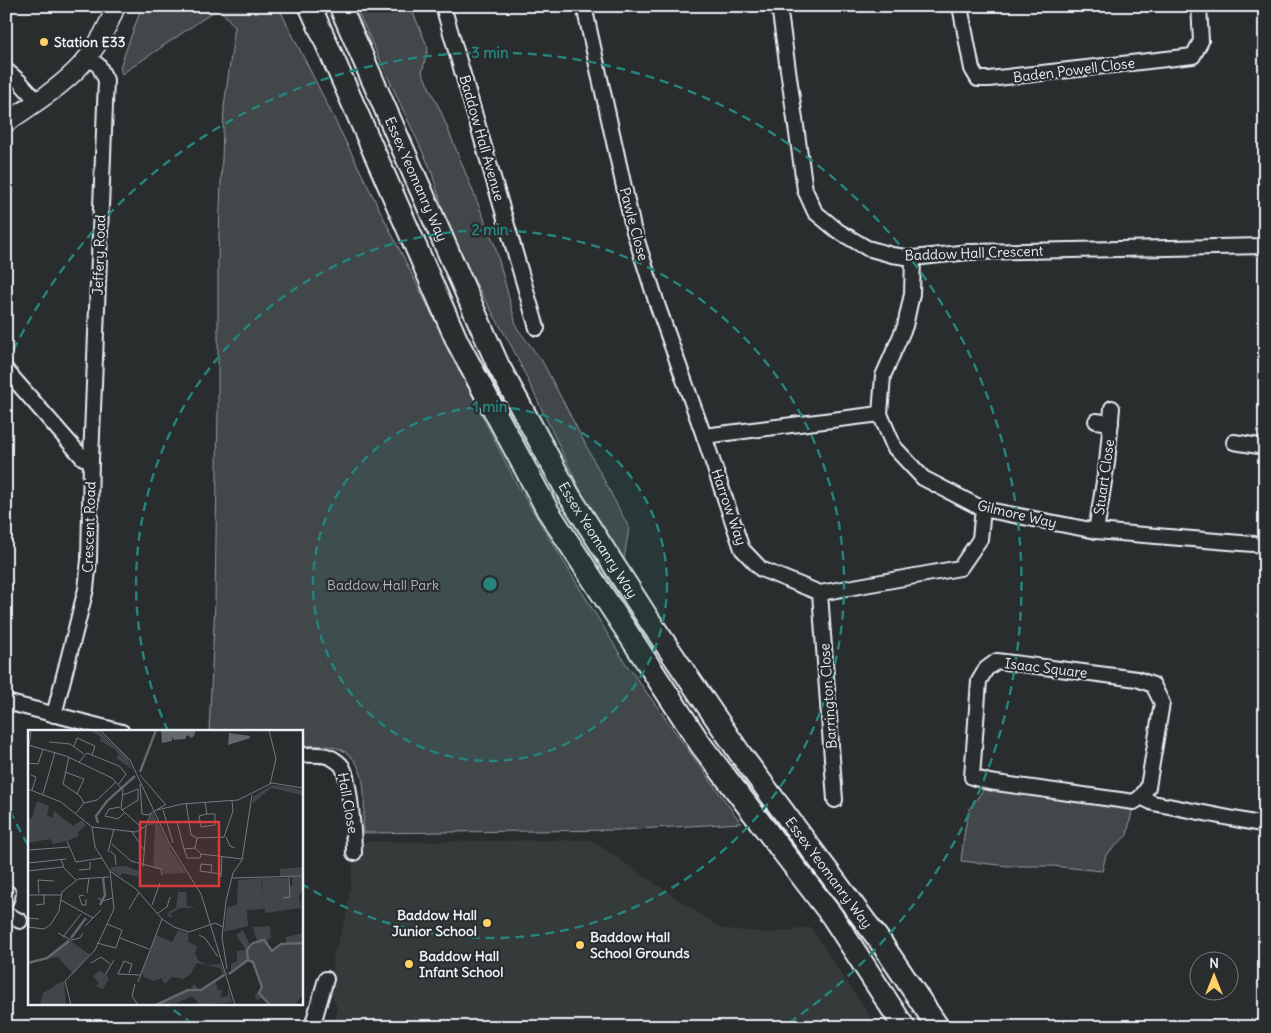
<svg xmlns="http://www.w3.org/2000/svg" width="1271" height="1033" viewBox="0 0 1271 1033" font-family="Delius,sans-serif">
  <style>
    .built { fill: #363a3b }
    .green { fill: #424648; stroke: #959ca0 }
    .lines { fill: none; stroke-linecap: round; stroke-linejoin: round }
    .minor-casing { stroke: #e8f1f8; stroke-width: 18 }
    .tertiary-casing { stroke: #e8f1f8; stroke-width: 21 }
    .primary-casing { stroke: #e8f1f8; stroke-width: 25 }
    .minor { stroke: #2a2d2e; stroke-width: 14 }
    .tertiary { stroke: #2a2d2e; stroke-width: 18 }
    .primary { stroke: #2a2d2e; stroke-width: 21 }
    .ring { fill: none; stroke: #25827c; stroke-width: 2.5; stroke-dasharray: 9 6 }
    .poi-dot { fill: #ffd166; stroke: #2a2d2e; stroke-width: 2 }
    .labels { text-anchor: middle; dominant-baseline: central; stroke-width: 4.5; stroke-linejoin: round; paint-order: stroke }
    .poi-label { font-size: 14px; font-weight: bold; fill: #e8f1f8; stroke: #2a2d2e; text-anchor: start }
    .street-label { font-size: 14px; fill: #e8f1f8; stroke: #2a2d2e }
    .park-label { font-size: 14px; fill: #aeb5ba; stroke: #2a2d2e }
    .inset-river { fill: none; stroke: #63686b; stroke-width: 2.5 }
    .inset-road { fill: none; stroke: #767b7f; stroke-width: 1 }
    .view { fill: #d83c3d; fill-opacity: 0.15; stroke: #d83c3d; stroke-width: 2.5 }
    .inset-edge { fill: none; stroke: #e8f1f8; stroke-width: 2.5 }
    .centre { fill: #25827c; stroke: #2a2d2e; stroke-width: 2.5 }
    .ring-label { font-size: 15px; text-anchor: middle; font-weight: bold; fill: #25827c; stroke: #2a2d2e; stroke-width: 4.5; stroke-linejoin: round; paint-order: stroke }
  </style>
  <rect width="100%" height="100%" fill="#2a2d2e"/>
  <filter id="ink" filterUnits="userSpaceOnUse"><feTurbulence type="fractalNoise" baseFrequency=".02" numOctaves="2"/><feDisplacementMap in="SourceGraphic" scale="10" xChannelSelector="R" yChannelSelector="G"/><feConvolveMatrix kernelMatrix="1 2 1 2 8 2 1 2 1" color-interpolation-filters="sRGB"/></filter>
  <g filter="url(#ink)">
    <path class="built" d="M 591,840 L 722,929 L 773,933 L 810,927 L 877,1027 L 336,1027 L 337,1008 L 331,994 L 333,957 L 346,918 L 354,857 L 363,842 Z"/>
    <g class="green">
      <path d="M 142,6 L 278,6 L 516,483 L 624,661 L 741,823 L 620,830 L 363,833 C 363,805 372,764 340,749 C 328,744 313,746 301,745 L 301,732 L 209,732 L 215,601 L 218,407 L 218,259 L 224,107 L 235,27 L 219,8 L 122,74 L 120,67 Z"/>
      <path d="M 355,6 L 411,8 L 428,48 L 422,72 L 441,112 L 495,246 L 517,328 L 542,361 L 629,528 L 624,559 L 596,523 L 513,349 L 453,243 L 431,170 Z"/>
      <path d="M 989,782 L 1134,802 L 1127,835 L 1106,855 L 1102,871 L 1052,866 L 1009,866 L 961,861 L 965,829 L 970,808 Z"/>
    </g>
    <g class="lines">
      <g class="minor-casing">
        <g id="minor">
          <path d="M 443,6 L 537,328"/>
          <path d="M 584,6 L 633,228 L 658,307 L 704,436"/>
          <path d="M 779,6 L 805,190 L 815,212 L 838,231 L 867,248 L 892,255 L 913,258 L 969,252 L 1265,246"/>
          <path d="M 960,6 L 972,69 L 978,79 L 989,79 L 1193,56 L 1201,41 L 1199,6"/>
          <path d="M 6,70 L 19,81 L 37,101"/>
          <path d="M 913,258 L 912,294 L 905,326 L 883,376 L 880,414 L 894,447 L 923,478 L 983,509 L 1096,531 L 1265,545"/>
          <path d="M 6,370 L 83,458 L 91,460"/>
          <path d="M 880,414 L 704,436 L 742,549 L 761,569 L 820,593 L 960,568 L 980,539 L 983,509"/>
          <path d="M 1096,421 L 1111,423"/>
          <path d="M 1234,442 L 1265,447"/>
          <path d="M 1096,531 L 1107,463 L 1112,408"/>
          <path d="M 820,593 L 835,800"/>
          <path d="M 997,661 L 1137,679 L 1153,685 L 1162,703 L 1148,787 L 1141,797 L 1134,802 L 989,782 L 972,777 L 979,681 L 986,669 Z"/>
          <path d="M 6,702 L 122,732"/>
          <path d="M 54,715 L 86,589 L 89,560 L 91,460 L 106,80 L 99,66 L 88,57"/>
          <path d="M 301,755 C 312,755 326,753 335,760 C 338,762 342,765 343,768 C 350,781 354,837 354,853"/>
          <path d="M 1141,797 L 1153,803 L 1265,825"/>
          <path d="M 6,900 L 8,893"/>
          <path d="M 6,914 L 20,921"/>
          <path d="M 312,1027 L 326,979"/>
        </g>
      </g>
      <g class="tertiary-casing">
        <path id="tertiary" d="M 6,123 C 34,103 67,84 88,57 C 100,42 109,24 116,6"/>
      </g>
      <g class="primary-casing">
        <g id="primary">
          <path d="M 310,6 L 458,343 L 548,511 L 701,745 L 832,916 L 904,1027"/>
          <path id="s1" d="M 340,6 L 498,365 L 569,495 L 649,620 L 741,755 L 882,944 L 938,1027"/>
        </g>
      </g>
      <use href="#minor" class="minor"/>
      <use href="#tertiary" class="tertiary"/>
      <use href="#primary" class="primary"/>
    </g>
  </g>
  <circle cx="490" cy="584" r="177" fill="#25827c" fill-opacity=".12"/>
  <g class="ring">
    <circle cx="490" cy="584" r="177"/>
    <path d="M168 731A354 354 0 1 1 302 884"/>
    <path d="M193 1024A531 531 0 0 1 167 1005M28 845A531 531 0 0 1 7 804M7 364A531 531 0 1 1 787 1024"/>
  </g>
  <g class="poi-dot">
    <circle cx="44" cy="42" r="5"/>
    <circle cx="487" cy="923" r="5"/>
    <circle cx="580" cy="945" r="5"/>
    <circle cx="409" cy="964" r="5"/>
  </g>
  <g class="labels">
    <g class="poi-label">
      <text x="54" y="42">Station E33</text>
      <text x="477" y="915" text-anchor="end">Baddow Hall<tspan x="477" dy="16">Junior School</tspan></text>
      <text x="590" y="937">Baddow Hall<tspan x="590" dy="16">School Grounds</tspan></text>
      <text x="419" y="956">Baddow Hall<tspan x="419" dy="16">Infant School</tspan></text>
    </g>
    <g class="street-label">
      <text transform="translate(1074 70) rotate(-7)">Baden Powell Close</text>
      <text transform="translate(482 138) rotate(74)">Baddow Hall Avenue</text>
      <text stroke="none"><textPath href="#s1" startOffset="189">Essex Yeomanry Way</textPath></text>
      <text transform="translate(634 224) rotate(75)">Pawle Close</text>
      <text transform="translate(974 253) rotate(-2)">Baddow Hall Crescent</text>
      <text transform="translate(99 255) rotate(-88)">Jeffery Road</text>
      <text transform="translate(1104 477) rotate(-82)">Stuart Close</text>
      <text transform="translate(729 507) rotate(71)">Harrow Way</text>
      <text transform="translate(1017 514) rotate(13)">Gilmore Way</text>
      <text transform="translate(89 527) rotate(-88)">Crescent Road</text>
      <text stroke="none"><textPath href="#s1" startOffset="594">Essex Yeomanry Way</textPath></text>
      <text transform="translate(1046 668) rotate(7)">Isaac Square</text>
      <text transform="translate(828 696) rotate(-94)">Barrington Close</text>
      <text transform="translate(348 803) rotate(80)">Hall Close</text>
      <text stroke="none"><textPath href="#s1" startOffset="999">Essex Yeomanry Way</textPath></text>
    </g>
    <g class="park-label">
      <text x="383" y="585">Baddow Hall Park</text>
    </g>
  </g>
  <g transform="translate(28 730)">
    <rect width="275" height="275" fill="#2a2d2e"/>
    <path d="M 61,0 L 70,0 L 99,27 L 104,39 L 88,28 L 91,24 L 86,19 L 72,11 L 73,7 ZM 244,55 L 268,58 L 275,61 L 274,65 L 243,58 L 224,74 L 226,66 ZM 9,71 L 21,76 L 19,85 L 24,88 L 26,81 L 45,96 L 54,90 L 58,95 L 50,102 L 51,106 L 39,111 L 25,114 L 22,109 L 0,113 L 0,88 L 4,88 ZM 125,83 L 144,122 L 158,143 L 135,144 L 135,140 L 125,138 L 127,94 L 119,96 ZM 98,136 L 113,142 L 112,147 L 94,143 L 92,146 L 83,140 L 83,137 ZM 275,137 L 275,146 L 252,146 L 252,139 ZM 264,147 L 275,147 L 275,159 L 271,166 L 273,178 L 237,183 L 235,169 L 236,179 L 219,180 L 220,196 L 196,202 L 199,177 L 209,175 L 210,150 L 233,148 L 235,168 L 234,148 L 260,148 L 261,156 L 264,156 ZM 150,162 L 158,162 L 159,176 L 168,178 L 152,178 L 142,184 L 146,187 L 141,187 L 139,183 L 148,178 ZM 242,196 L 243,208 L 239,209 L 243,220 L 258,213 L 258,207 L 275,203 L 275,264 L 267,275 L 241,275 L 233,268 L 228,270 L 227,266 L 233,257 L 224,233 L 220,231 L 188,252 L 190,260 L 195,260 L 192,267 L 200,266 L 200,256 L 204,272 L 172,275 L 164,266 L 145,275 L 126,275 L 163,259 L 166,254 L 171,260 L 195,244 L 192,238 L 169,233 L 162,245 L 155,249 L 144,247 L 137,254 L 133,248 L 126,251 L 116,247 L 114,242 L 128,205 L 144,212 L 150,200 L 160,203 L 160,212 L 169,216 L 167,224 L 171,231 L 179,235 L 193,234 L 197,244 L 203,241 L 203,234 L 209,231 L 209,221 L 218,220 L 208,205 L 215,200 L 223,218 L 229,211 L 225,197 ZM 40,209 L 62,225 L 45,244 L 30,227 L 17,229 ZM 72,240 L 81,248 L 75,259 L 68,256 L 71,253 L 65,246 ZM 33,252 L 36,252 L 38,274 L 44,275 L 12,275 L 15,263 Z" fill="#424648"/>
    <path d="M 133,0 L 167,0 L 167,4 L 164,8 L 159,5 L 157,9 L 146,10 L 144,7 L 144,11 L 134,13 ZM 201,3 L 222,6 L 222,8 L 200,15 Z" fill="#63686b"/>
    <path class="inset-river" d="M 112,42 L 128,0M 70,93 L 68,86 L 79,71 L 107,46M 72,175 L 77,165 L 75,148M 43,208 L 58,188M 0,233 L 19,228 L 41,211M 201,244 L 220,230M 128,275 L 160,260 L 173,260 L 196,245M 242,275 L 231,263 L 234,257 L 225,232 L 220,230 L 219,220 L 225,213 L 236,210 L 244,221 L 253,214 L 275,213"/>
    <path class="inset-road" d="M 72,0 L 102,30 L 141,113 L 173,164 L 207,275M 241,0 L 248,29 L 242,54M 0,2 L 3,2 L 1,15M 21,12 L 42,14 L 56,24M 0,15 L 38,26 L 84,48 L 95,60 L 93,79 L 114,98M 46,16 L 49,8 L 67,16 L 64,25M 41,27 L 35,54 L 52,66 L 56,73M 51,32 L 59,23 L 91,36 L 98,44 L 91,54M 0,33 L 10,34 L 15,19M 37,42 L 56,49 L 49,64M 3,45 L 8,47 L 4,60M 112,45 L 138,75M 112,54 L 114,84 L 120,85 L 137,75M 0,59 L 33,72 L 64,97M 15,64 L 27,22M 177,72 L 179,84 L 171,86 L 173,97 L 187,95 L 187,84 L 179,84M 158,73 L 163,105 L 169,108 L 196,107 L 205,81 L 204,71M 92,77 L 81,79 L 77,86 L 90,89 L 96,83M 94,80 L 110,70 L 110,59 L 95,65M 129,80 L 154,74 L 210,70 L 244,53 L 275,58M 135,80 L 145,113M 48,83 L 56,73 L 69,70 L 88,52M 149,92 L 156,119M 64,97 L 108,102 L 118,96 L 123,84M 104,102 L 117,121M 198,107 L 202,116 L 207,118M 169,108 L 167,118 L 173,124 L 214,129M 39,111 L 48,132 L 74,128M 84,114 L 103,131 L 133,139 L 134,145M 167,118 L 156,119 L 159,128 L 172,128 L 173,124M 0,120 L 41,117M 82,121 L 87,125 L 88,135M 80,122 L 86,99M 33,129 L 36,138 L 48,150M 0,133 L 38,129M 115,137 L 118,96M 51,140 L 62,139 L 62,132M 0,141 L 35,137M 82,141 L 108,159 L 134,189 L 146,197 L 161,202 L 187,193 L 195,197M 183,142 L 184,135 L 173,134 L 172,141 L 193,144M 193,147 L 194,126M 204,148 L 275,146M 11,163 L 10,150 L 26,151M 59,163 L 61,148M 1,165 L 33,165M 56,165 L 51,166 L 54,175 L 58,175 L 58,169M 70,168 L 75,171 L 84,168M 255,168 L 262,167 L 261,147M 33,170 L 65,188M 8,175 L 16,174 L 16,164M 124,175 L 132,153M 101,179 L 111,162M 130,183 L 139,177 L 142,167M 57,196 L 73,180M 0,197 L 16,199 L 23,194 L 31,181 L 34,162 L 50,149 L 81,147M 1,198 L 1,188 L 11,189M 30,203 L 43,210 L 52,208 L 55,203M 171,205 L 177,208 L 190,227M 35,207 L 53,184M 92,208 L 121,219M 69,213 L 88,218 L 94,200 L 79,194M 63,233 L 73,227 L 82,234M 199,239 L 194,207 L 198,171 L 205,143 L 214,130 L 224,65M 101,243 L 104,234 L 96,231 L 90,244 L 112,245M 77,245 L 86,230M 110,252 L 134,189M 107,254 L 104,266 L 110,275M 43,275 L 37,251 L 67,220 L 86,179 L 82,141 L 67,117 L 64,97"/>
    <path class="view" d="M 112,92 L 191,92 L 191,156 L 112,156 Z"/>
    <rect width="275" height="275" class="inset-edge"/>
  </g>
  <circle cx="490" cy="584" r="8" class="centre"/>
  <g class="ring-label">
    <text x="490" y="58">3 min</text>
    <text x="490" y="235">2 min</text>
    <text x="490" y="412">1 min</text>
  </g>
  <rect width="1271" height="1033" fill="none" stroke="#2a2d2e" stroke-width="25"/>
  <rect x="12" y="12" width="1246" height="1008" fill="none" stroke="#e8f1f8" stroke-width="2" filter="url(#ink)"/>
  <g transform="translate(1214 976)"><circle r="24" fill="#2a2d2e" stroke="#767b7f"/>
  <path d="M0-4L9 19L0 12L-9 19Z" fill="#ffd166"/>
  <text y="-8" font-size="14" font-weight="bold" text-anchor="middle" fill="#e8f1f8">N</text>
  </g>
</svg>
